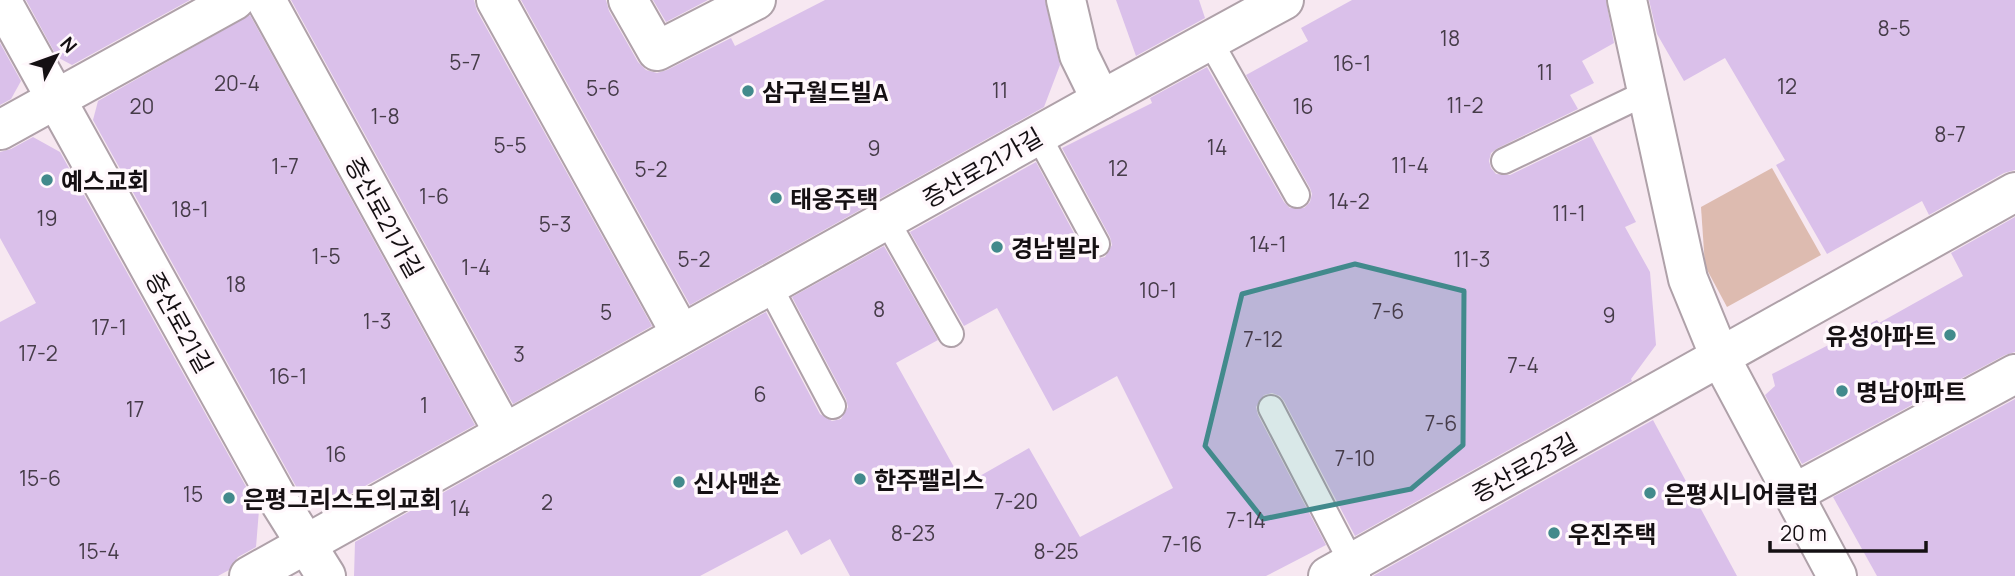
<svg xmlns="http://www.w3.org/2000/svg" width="2015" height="576" viewBox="0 0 2015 576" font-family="Manrope,'Noto Sans KR',sans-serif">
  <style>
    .green { fill: #ddbbb0 }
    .building { fill: #dac0ea }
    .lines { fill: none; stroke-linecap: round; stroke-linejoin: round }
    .service-casing { stroke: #afa1a9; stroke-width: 28 }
    .minor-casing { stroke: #afa1a9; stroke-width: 42 }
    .service { stroke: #fff; stroke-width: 24 }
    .minor { stroke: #fff; stroke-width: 38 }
    .marked { fill: #428a8c; fill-opacity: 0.2; stroke: #428a8c; stroke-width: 5; stroke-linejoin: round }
    .poi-dot { fill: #428a8c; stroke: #fff8fc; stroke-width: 2.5 }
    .labels { text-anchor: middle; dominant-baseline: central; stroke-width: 7; stroke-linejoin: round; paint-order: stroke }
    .number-label { font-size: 21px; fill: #463c49 }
    .poi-label { font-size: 24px; font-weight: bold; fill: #151013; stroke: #fff8fc; text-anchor: start }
    .street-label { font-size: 24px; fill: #151013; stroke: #fff8fc }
  </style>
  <rect width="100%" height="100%" fill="#f7e8f1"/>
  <path class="green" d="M 1772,168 L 1821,255 L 1727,307 L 1705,266 L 1701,207 Z"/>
  <g class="building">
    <path d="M 26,0 L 190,0 L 72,65 L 57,57 Z"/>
    <path d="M 291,0 L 474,0 L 477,11 L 652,326 L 513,404 Z"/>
    <path d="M 521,0 L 606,0 L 609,11 L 638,62 L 646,70 L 657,73 L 667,70 L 731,38 L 735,46 L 825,0 L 1045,0 L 1060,65 L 1044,107 L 690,305 Z"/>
    <path d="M 653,0 L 708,0 L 666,22 Z"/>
    <path d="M 1116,0 L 1199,0 L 1205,18 L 1136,56 Z"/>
    <path d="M 1352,0 L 1606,0 L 1614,43 L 1582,61 L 1594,83 L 1570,95 L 1578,109 L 1498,148 L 1491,153 L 1489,161 L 1491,168 L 1496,174 L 1510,175 L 1591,136 L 1636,222 L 1625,227 L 1650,272 L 1656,345 L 1631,379 L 1632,381 L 1355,536 L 1284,401 L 1280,396 L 1272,393 L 1264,395 L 1256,407 L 1258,415 L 1326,545 L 1266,576 L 850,576 L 830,539 L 801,555 L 787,530 L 700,576 L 354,576 L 355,542 L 766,312 L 820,414 L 832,421 L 841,419 L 848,407 L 846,399 L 792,297 L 884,246 L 938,340 L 896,363 L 964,485 L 1029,448 L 1080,537 L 1173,488 L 1117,376 L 1053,411 L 997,308 L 964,326 L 910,232 L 1036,162 L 1084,252 L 1096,259 L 1105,257 L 1112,245 L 1110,237 L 1062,148 L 1152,103 L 1150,98 L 1207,67 L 1284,202 L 1290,208 L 1304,208 L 1310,202 L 1312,194 L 1310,188 L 1246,75 L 1308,41 L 1301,28 Z"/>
    <path d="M 1649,0 L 2015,0 L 2015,170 L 2004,173 L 1929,215 L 1922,201 L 1827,254 L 1776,165 L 1785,160 L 1725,58 L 1684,81 L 1657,34 Z"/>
    <path d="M 250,15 L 475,425 L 329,506 L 301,494 L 298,490 L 93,120 L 98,101 Z"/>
    <path d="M 0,43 L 21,81 L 11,99 L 0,105 Z"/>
    <path d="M 33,137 L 60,152 L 259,510 L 256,547 L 238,557 L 229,570 L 218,576 L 0,576 L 0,322 L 36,303 L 0,238 L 0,152 L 11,149 Z"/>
    <path d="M 2015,217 L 2015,352 L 2005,355 L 1802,464 L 1765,395 L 1775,386 L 1772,374 L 1877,320 L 1879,323 L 1963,276 L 1951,253 Z"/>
    <path d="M 2015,399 L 2015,576 L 1877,576 L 1833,497 Z"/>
    <path d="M 1653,420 L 1737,576 L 1373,576 Z"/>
  </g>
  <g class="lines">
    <g class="service-casing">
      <g id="service">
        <path d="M 1210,41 L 1297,195"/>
        <path d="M 1038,135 L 1097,244"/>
        <path d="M 1504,161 L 1648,92"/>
        <path d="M 887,221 L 951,334"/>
        <path d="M 769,285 L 833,406"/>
        <path d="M 1271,408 L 1358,575"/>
      </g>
    </g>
    <g class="minor-casing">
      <g id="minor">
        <path d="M 1,0 L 279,501 L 326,576"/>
        <path d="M 266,0 L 504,433"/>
        <path d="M 496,0 L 681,334"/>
        <path d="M 628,0 L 657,51 L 756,0"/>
        <path d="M 1066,0 L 1079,55 L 1101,100"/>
        <path d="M 1627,0 L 1688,279 L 1720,357 L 1837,576"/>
        <path d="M 0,130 L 235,0"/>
        <path d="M 1793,494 L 2015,374"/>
        <path d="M 249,576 L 1101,100 L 1284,0"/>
        <path d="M 1328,576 L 2015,192"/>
      </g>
    </g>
    <use href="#service" class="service"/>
    <use href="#minor" class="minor"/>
  </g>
  <path class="marked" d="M 1355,264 L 1464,291 L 1463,445 L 1411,489 L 1263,519 L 1205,446 L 1242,294 Z"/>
  <g class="poi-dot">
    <circle cx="748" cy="91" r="7"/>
    <circle cx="47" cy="180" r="7"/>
    <circle cx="776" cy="198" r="7"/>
    <circle cx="997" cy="247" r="7"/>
    <circle cx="1950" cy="335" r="7"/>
    <circle cx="1842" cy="391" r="7"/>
    <circle cx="860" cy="479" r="7"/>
    <circle cx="679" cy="482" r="7"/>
    <circle cx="1650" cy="493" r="7"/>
    <circle cx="229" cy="498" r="7"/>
    <circle cx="1554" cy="533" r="7"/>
  </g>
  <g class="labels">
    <g class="number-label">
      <text x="1894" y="28">8-5</text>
      <text x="1450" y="38">18</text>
      <text x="465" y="62">5-7</text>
      <text x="1352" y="63">16-1</text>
      <text x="1545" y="72">11</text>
      <text x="237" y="83">20-4</text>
      <text x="1787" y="86">12</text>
      <text x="603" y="88">5-6</text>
      <text x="1000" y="90">11</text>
      <text x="1465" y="105">11-2</text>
      <text x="142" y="106">20</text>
      <text x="1303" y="106">16</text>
      <text x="385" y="116">1-8</text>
      <text x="1950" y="134">8-7</text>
      <text x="510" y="145">5-5</text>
      <text x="1217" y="147">14</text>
      <text x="874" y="148">9</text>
      <text x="1410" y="165">11-4</text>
      <text x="285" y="166">1-7</text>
      <text x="1118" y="168">12</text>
      <text x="651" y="169">5-2</text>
      <text x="434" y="196">1-6</text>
      <text x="1349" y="201">14-2</text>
      <text x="190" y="209">18-1</text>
      <text x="1569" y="213">11-1</text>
      <text x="47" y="218">19</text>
      <text x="555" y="224">5-3</text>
      <text x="1268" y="244">14-1</text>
      <text x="326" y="256">1-5</text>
      <text x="694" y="259">5-2</text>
      <text x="1472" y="259">11-3</text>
      <text x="476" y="267">1-4</text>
      <text x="236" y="284">18</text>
      <text x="1158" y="290">10-1</text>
      <text x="879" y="309">8</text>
      <text x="1388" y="311">7-6</text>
      <text x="606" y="312">5</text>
      <text x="1609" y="315">9</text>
      <text x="377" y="321">1-3</text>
      <text x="109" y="327">17-1</text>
      <text x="1263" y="339">7-12</text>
      <text x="38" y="353">17-2</text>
      <text x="519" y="354">3</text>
      <text x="1523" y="365">7-4</text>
      <text x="288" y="376">16-1</text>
      <text x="760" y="394">6</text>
      <text x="424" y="405">1</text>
      <text x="135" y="409">17</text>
      <text x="1441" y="423">7-6</text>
      <text x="336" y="454">16</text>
      <text x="1355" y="458">7-10</text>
      <text x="40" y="478">15-6</text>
      <text x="193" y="494">15</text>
      <text x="1016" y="501">7-20</text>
      <text x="547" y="502">2</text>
      <text x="460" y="508">14</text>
      <text x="1246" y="520">7-14</text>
      <text x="913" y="533">8-23</text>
      <text x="1182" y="544">7-16</text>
      <text x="99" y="551">15-4</text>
      <text x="1056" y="551">8-25</text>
    </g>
    <g class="poi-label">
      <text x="762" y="91">삼구월드빌A</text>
      <text x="61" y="180">예스교회</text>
      <text x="790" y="198">태웅주택</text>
      <text x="1011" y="247">경남빌라</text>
      <text x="1936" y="335" text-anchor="end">유성아파트</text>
      <text x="1856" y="391">명남아파트</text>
      <text x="874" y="479">한주팰리스</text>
      <text x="693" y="482">신사맨숀</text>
      <text x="1664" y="493">은평시니어클럽</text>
      <text x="243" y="498">은평그리스도의교회</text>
      <text x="1568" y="533">우진주택</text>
    </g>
    <g class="street-label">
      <text transform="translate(982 167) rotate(-30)">증산로21가길</text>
      <text transform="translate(385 217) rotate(61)">증산로21가길</text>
      <text transform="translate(180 322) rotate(61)">증산로21길</text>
      <text transform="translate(1524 467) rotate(-29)">증산로23길</text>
    </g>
  </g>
  <g transform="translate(56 56) rotate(49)" stroke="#fff8fc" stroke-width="5" paint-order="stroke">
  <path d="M0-5L12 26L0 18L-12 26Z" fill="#151013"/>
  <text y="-10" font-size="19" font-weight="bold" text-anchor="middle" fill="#151013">N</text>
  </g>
  <path d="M1770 541v10h156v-10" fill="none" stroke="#151013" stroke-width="3.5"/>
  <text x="1780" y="541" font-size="21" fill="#151013" stroke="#fff8fc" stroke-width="5" paint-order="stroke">20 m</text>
</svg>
